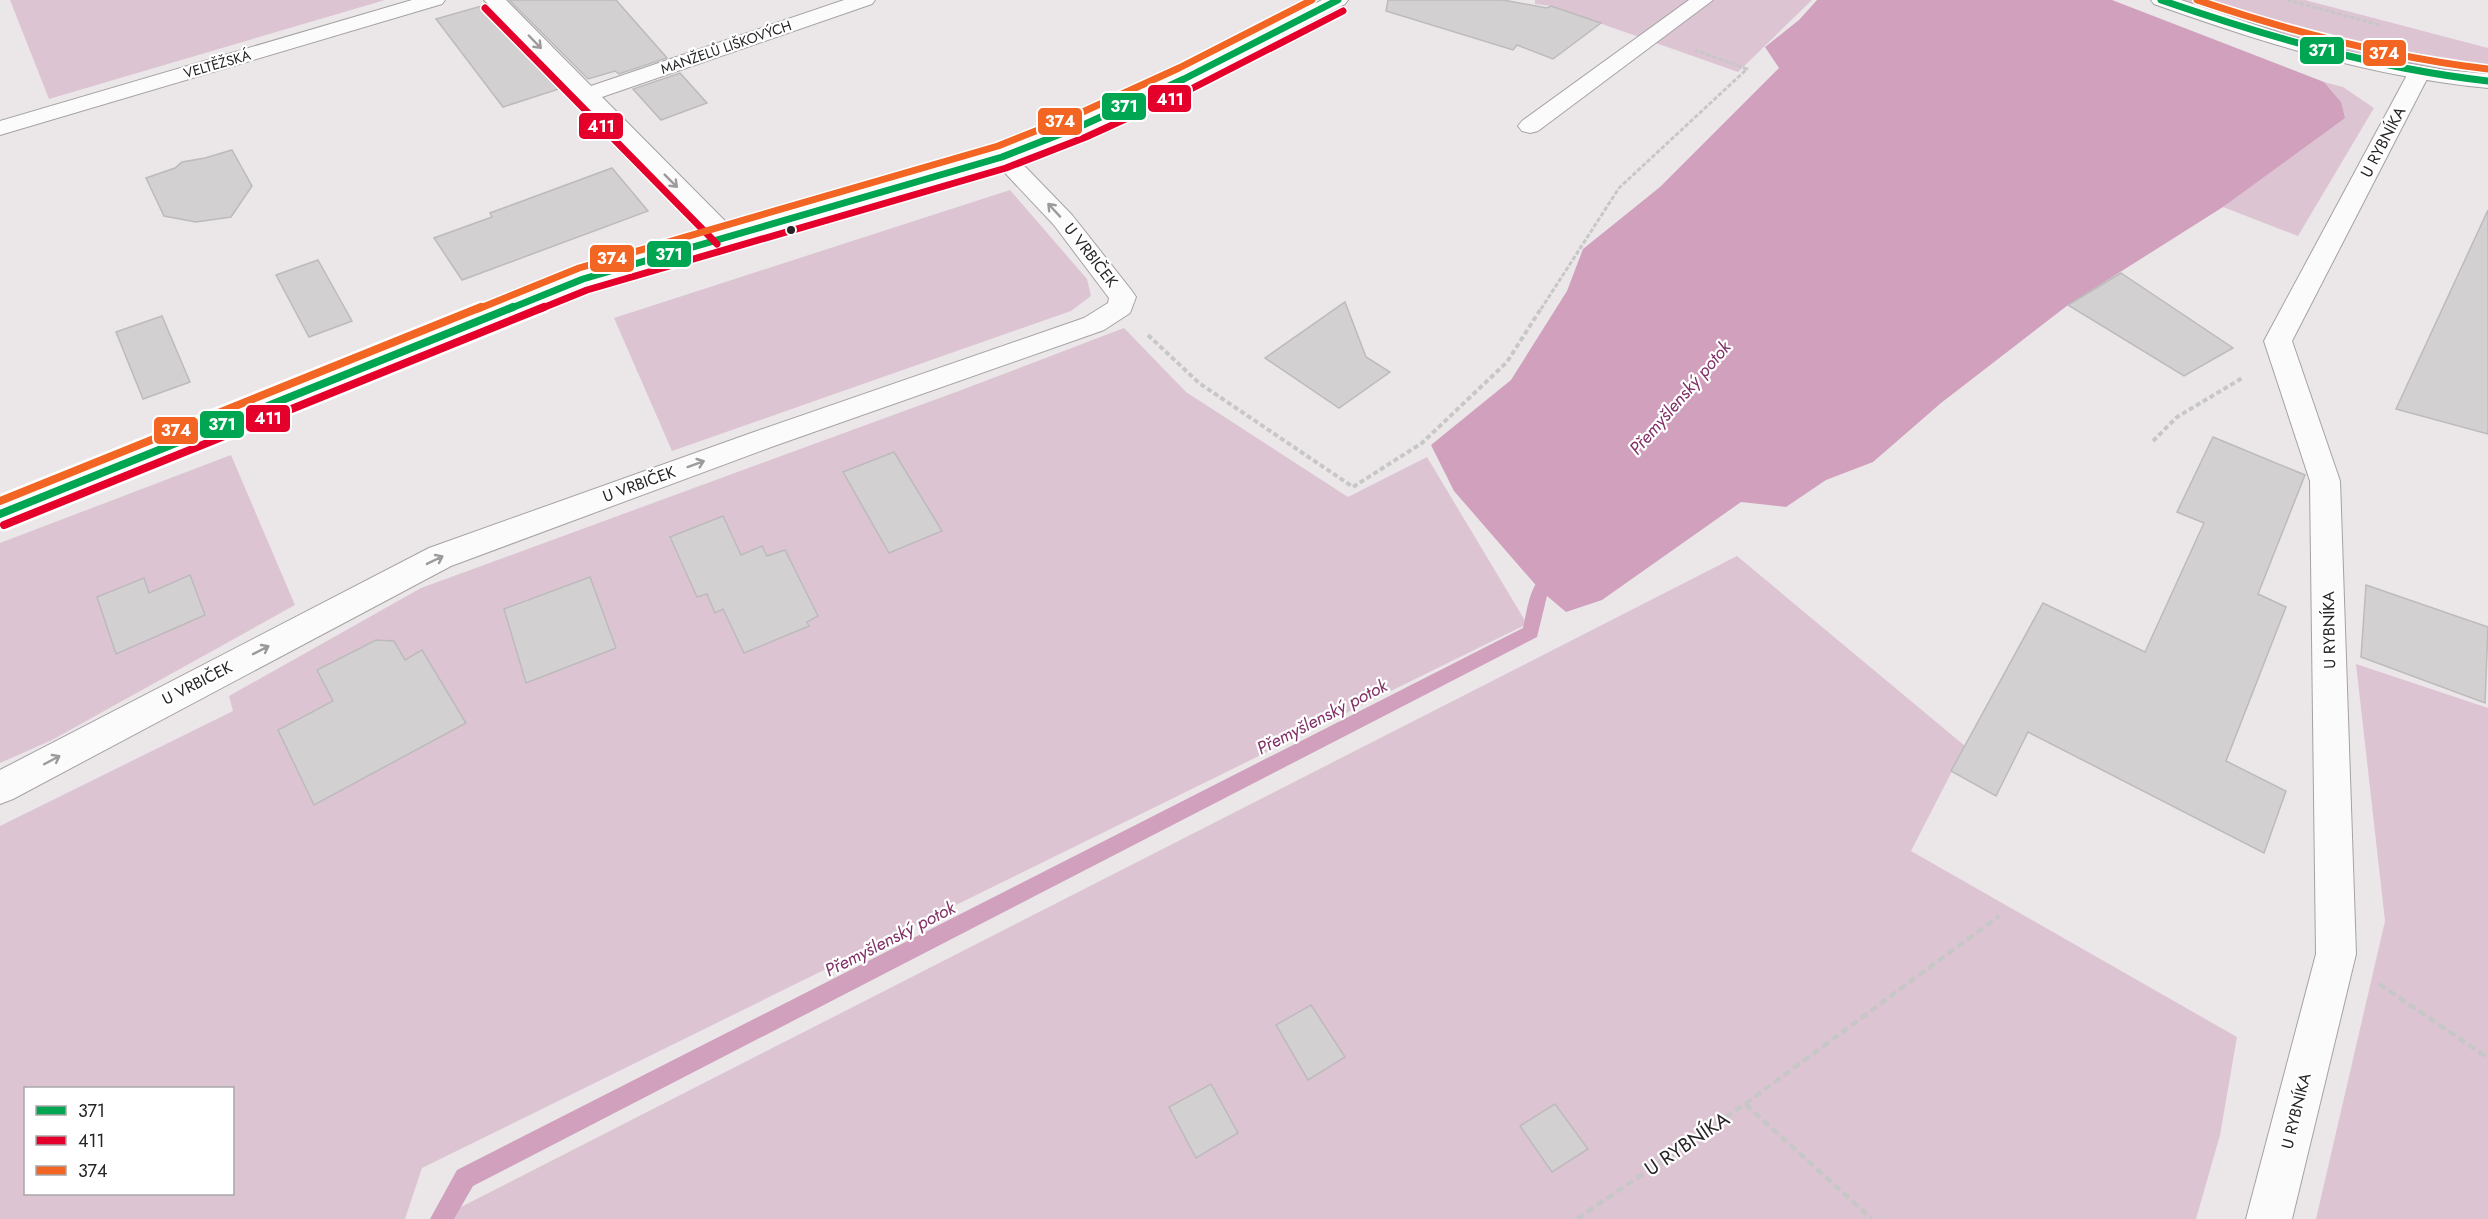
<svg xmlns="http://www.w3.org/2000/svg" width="2488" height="1219" viewBox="0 0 2488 1219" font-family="Jost,sans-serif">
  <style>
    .green { fill: #ddc4d2; fill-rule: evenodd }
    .water { fill: #d0a0bd }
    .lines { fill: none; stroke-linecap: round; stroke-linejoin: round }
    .stream { fill: #d0a0bd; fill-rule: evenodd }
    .building { fill: #d3d0d2; stroke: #bdbabc; stroke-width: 1.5 }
    .street-casing { stroke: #a5a2a4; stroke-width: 2 }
    .secondary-casing { stroke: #a5a2a4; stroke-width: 2 }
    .path-far2 { stroke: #c8c7c7; stroke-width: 3; stroke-dasharray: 4.5 2; stroke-linecap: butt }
    .path-far1 { stroke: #c8c7c7; stroke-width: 4; stroke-dasharray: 5 3; stroke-linecap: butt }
    .path { stroke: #c8c7c7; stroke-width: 4.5; stroke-dasharray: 8 4; stroke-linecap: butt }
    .street { fill: #fcfbfc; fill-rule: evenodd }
    .secondary { fill: #fcfbfc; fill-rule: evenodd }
    .bus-1-far1-casing { stroke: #fff; stroke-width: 10 }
    .bus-1-casing { stroke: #fff; stroke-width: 13 }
    .bus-2-far1-casing { stroke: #fff; stroke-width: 10 }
    .bus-2-casing { stroke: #fff; stroke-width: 13 }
    .bus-3-far1-casing { stroke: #fff; stroke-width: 10 }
    .bus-3-casing { stroke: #fff; stroke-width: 13 }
    .bus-1-far1 { stroke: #00a651; stroke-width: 7 }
    .bus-1 { stroke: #00a651; stroke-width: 8 }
    .bus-2-far1 { stroke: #e4002b; stroke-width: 7 }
    .bus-2 { stroke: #e4002b; stroke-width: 8 }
    .bus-3-far1 { stroke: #f26522; stroke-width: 7 }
    .bus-3 { stroke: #f26522; stroke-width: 8 }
    .oneway { stroke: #9c9a9c }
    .bus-dot { fill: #272426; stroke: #fff; stroke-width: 2 }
    .labels { text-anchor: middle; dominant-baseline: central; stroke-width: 4.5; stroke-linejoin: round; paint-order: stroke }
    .far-street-label { font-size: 14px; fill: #272426; stroke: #fff }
    .street-label { font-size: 16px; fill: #272426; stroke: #fff }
    .water-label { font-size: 18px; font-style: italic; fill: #813066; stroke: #fff }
    .near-street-label { font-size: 20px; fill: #272426; stroke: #fff }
    .line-badge { stroke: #fff; stroke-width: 2 }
    .badge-label { font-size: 16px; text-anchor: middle; font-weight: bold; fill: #fff }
  </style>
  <rect width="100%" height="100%" fill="#ebe7e9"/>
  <g class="green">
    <path d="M 10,0 L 385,0 L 49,99 Z"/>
    <path d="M 1535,0 L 1812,0 L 1738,72 L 1551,6 L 1535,4 Z"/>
    <path d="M 2184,0 L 2305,0 L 2488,48 L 2488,69 C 2382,69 2282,34 2184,0 Z"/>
    <path d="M 2324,82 L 2343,87 L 2374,108 L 2298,236 L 2223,207 L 2277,166 L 2341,102 Z"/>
    <path d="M 1010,190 L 1087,279 L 1091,296 L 1071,311 L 672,451 L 614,318 Z"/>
    <path d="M 1124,328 L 1186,392 L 1348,497 L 1427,457 L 1527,624 L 422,1168 L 405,1219 L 0,1219 L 0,826 L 233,711 L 229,696 L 421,588 L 956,392 ZM 26,1088 L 232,1088 L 232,1194 L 26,1194 Z"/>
    <path d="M 231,455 L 295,605 L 52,740 L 0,763 L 0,543 Z"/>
    <path d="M 1737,556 L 1965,746 L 1911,851 L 2237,1037 L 2220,1135 L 2196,1219 L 449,1219 L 453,1211 Z"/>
    <path d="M 2356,664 L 2488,708 L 2488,1219 L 2316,1219 L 2385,921 Z"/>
  </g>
  <path class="water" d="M 1817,0 L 2112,0 L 2324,82 L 2341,102 L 2345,118 L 2223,207 L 2068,305 L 1941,403 L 1873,462 L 1826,480 L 1786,507 L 1741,502 L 1602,600 L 1566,612 L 1540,590 L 1454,491 L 1431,445 L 1511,380 L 1567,291 L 1583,249 L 1660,187 L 1779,68 L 1765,47 L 1799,20 Z"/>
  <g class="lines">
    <path class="stream" d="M 1555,568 L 1561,570 L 1563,574 L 1548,592 L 1537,637 L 473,1186 L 454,1219 L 430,1219 L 457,1170 L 1523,628 C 1528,607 1530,576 1555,568 Z"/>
  </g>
  <g class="building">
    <path d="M 509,0 L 616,0 L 667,58 L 619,74 L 615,71 L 588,79 Z"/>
    <path d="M 1388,0 L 1503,0 L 1547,8 L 1551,6 L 1601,23 L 1553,59 L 1517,45 L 1513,50 L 1386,11 Z"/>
    <path d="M 485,5 L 565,87 L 503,107 L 436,19 Z"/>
    <path d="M 680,73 L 707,103 L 661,120 L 633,89 Z"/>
    <path d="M 232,150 L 252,186 L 231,217 L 196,222 L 164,216 L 146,178 L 175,168 L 182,162 L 205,158 Z"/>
    <path d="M 612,168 L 648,211 L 462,280 L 434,238 L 492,217 L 490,213 Z"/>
    <path d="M 2488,210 L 2488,434 L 2396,409 Z"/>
    <path d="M 318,260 L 352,321 L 309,337 L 276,275 Z"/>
    <path d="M 2121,273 L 2233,348 L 2184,376 L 2068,305 Z"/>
    <path d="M 1345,302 L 1366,357 L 1390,372 L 1339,408 L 1265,358 Z"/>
    <path d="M 162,316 L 190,382 L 143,399 L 116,332 Z"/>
    <path d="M 2213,437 L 2305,475 L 2258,594 L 2286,607 L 2226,761 L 2286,791 L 2264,853 L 2028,732 L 1996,796 L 1951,771 L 2043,603 L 2145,652 L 2204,523 L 2177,512 Z"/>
    <path d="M 894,452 L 942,531 L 889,553 L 843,472 Z"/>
    <path d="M 723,516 L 741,555 L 762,546 L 767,556 L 785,550 L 818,616 L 807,622 L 809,626 L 744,653 L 723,609 L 715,613 L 707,594 L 697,597 L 670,537 Z"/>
    <path d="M 190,575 L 205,615 L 116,654 L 97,597 L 144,578 L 149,593 Z"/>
    <path d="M 590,577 L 616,648 L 526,683 L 504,609 Z"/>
    <path d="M 2366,585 L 2488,627 L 2485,703 L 2361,657 Z"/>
    <path d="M 376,640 L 394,641 L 405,660 L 422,650 L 466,723 L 314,805 L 278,730 L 333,701 L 317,670 Z"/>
    <path d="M 1311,1005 L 1345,1057 L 1308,1080 L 1276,1025 Z"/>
    <path d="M 1211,1084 L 1238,1133 L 1196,1158 L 1169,1107 Z"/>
    <path d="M 1555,1104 L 1588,1149 L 1552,1172 L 1520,1126 Z"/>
  </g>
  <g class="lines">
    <g class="street-casing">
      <g id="street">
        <path d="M 412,0 L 445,0 L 442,4 L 0,135 L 0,121 Z"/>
        <path d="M 484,0 L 506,0 L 591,86 L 844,0 L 875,0 L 872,4 L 602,97 L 735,231 L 739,236 L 735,241 L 726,244 L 717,241 Z"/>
        <path d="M 1689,0 L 1713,0 L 1538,131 L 1530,133 L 1522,131 L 1518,126 L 1522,121 Z"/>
        <path d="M 2418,68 L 2426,70 L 2429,75 L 2292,341 L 2340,481 L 2356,954 L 2292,1219 L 2246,1219 L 2316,954 L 2310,481 L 2264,341 L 2407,75 L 2410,70 Z"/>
        <path d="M 1002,150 L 1011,152 L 1072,215 L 1132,291 L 1136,297 L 1130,313 L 1104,330 L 774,446 L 451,566 L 13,799 L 0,804 L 0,770 L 429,548 L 754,432 L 1084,318 L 1108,303 L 1109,298 L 1054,225 L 990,157 L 993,152 Z"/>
      </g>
    </g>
    <g class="secondary-casing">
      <g id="secondary">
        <path d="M 1322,0 L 1348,0 L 1345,4 L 1192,84 L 1089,131 L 1011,162 L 592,285 L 0,525 L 0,502 L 574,273 L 993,152 L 1073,121 L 1176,74 Z"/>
        <path d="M 2151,0 L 2181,0 L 2289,36 L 2362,55 L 2445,70 L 2488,74 L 2488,88 C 2372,77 2263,43 2154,4 Z"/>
      </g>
    </g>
    <g class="path-far2">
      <path d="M 2287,0 L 2380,25"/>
      <path d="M 1541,309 L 1619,188 L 1747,69 L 1695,50"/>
    </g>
    <g class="path-far1">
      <path d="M 1148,335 L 1199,383 L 1353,487 L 1422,443 L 1507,362 L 1542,307"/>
      <path d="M 2153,441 L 2177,417 L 2244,377"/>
    </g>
    <g class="path">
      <path d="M 2379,984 L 2488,1058"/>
      <path d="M 1745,1104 L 1999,916"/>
      <path d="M 1577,1219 L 1745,1104 L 1872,1219"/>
    </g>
    <use href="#street" class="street"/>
    <use href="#secondary" class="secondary"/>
    <g class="bus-1-far1-casing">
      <g id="bus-1-far1">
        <path d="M 2161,0 C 2268,37 2375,68 2488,81"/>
        <path d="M 509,309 L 583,279 L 1002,157 L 1081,126 L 1184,79 L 1338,0"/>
      </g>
    </g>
    <g class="bus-1-casing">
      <path id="bus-1" d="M 0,514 L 513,307"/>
    </g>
    <g class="bus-2-far1-casing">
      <g id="bus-2-far1">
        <path d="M 485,8 L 717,244"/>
        <path d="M 540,309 L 587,290 L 1006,168 L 1086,137 L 1189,90 L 1343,11"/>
      </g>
    </g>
    <g class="bus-2-casing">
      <path id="bus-2" d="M 4,525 L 544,307"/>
    </g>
    <g class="bus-3-far1-casing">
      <g id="bus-3-far1">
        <path d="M 2197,0 C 2292,32 2388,57 2488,69"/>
        <path d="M 478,309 L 579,268 L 998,146 L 1076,115 L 1179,68 L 1312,0"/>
      </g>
    </g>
    <g class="bus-3-casing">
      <path id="bus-3" d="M 0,501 L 481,307"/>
    </g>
    <use href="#bus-1-far1" class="bus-1-far1"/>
    <use href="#bus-1" class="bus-1"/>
    <use href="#bus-2-far1" class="bus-2-far1"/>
    <use href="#bus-2" class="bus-2"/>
    <use href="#bus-3-far1" class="bus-3-far1"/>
    <use href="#bus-3" class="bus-3"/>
  </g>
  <defs><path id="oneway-shaft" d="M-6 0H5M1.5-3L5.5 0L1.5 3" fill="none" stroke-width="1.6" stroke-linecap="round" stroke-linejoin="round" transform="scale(1.5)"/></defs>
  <g class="oneway">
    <use href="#oneway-shaft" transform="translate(535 42) rotate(46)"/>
    <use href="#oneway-shaft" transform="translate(671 181) rotate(45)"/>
    <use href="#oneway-shaft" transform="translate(1054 210) rotate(-133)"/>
    <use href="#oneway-shaft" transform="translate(696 464) rotate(-20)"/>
    <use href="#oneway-shaft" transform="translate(435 560) rotate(-26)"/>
    <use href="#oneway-shaft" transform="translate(261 650) rotate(-27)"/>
    <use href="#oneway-shaft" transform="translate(52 760) rotate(-28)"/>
  </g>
  <circle class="bus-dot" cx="791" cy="230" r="5"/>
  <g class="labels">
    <g class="far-street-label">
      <text transform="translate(726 47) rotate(-19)">MANŽELŮ LIŠKOVÝCH</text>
      <text transform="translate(217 64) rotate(-16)">VELTĚŽSKÁ</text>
    </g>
    <g class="street-label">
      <text transform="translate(2383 142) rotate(-62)">U RYBNÍKA</text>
      <text transform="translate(1091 255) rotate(52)">U VRBIČEK</text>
      <text transform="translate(639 484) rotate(-20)">U VRBIČEK</text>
      <text transform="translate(2329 630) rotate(-91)">U RYBNÍKA</text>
      <text transform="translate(197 683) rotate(-27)">U VRBIČEK</text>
      <text transform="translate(2296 1111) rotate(-76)">U RYBNÍKA</text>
    </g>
    <g class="water-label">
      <text transform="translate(1680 398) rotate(-49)">Přemyšlenský potok</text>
      <text transform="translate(1322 717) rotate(-27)">Přemyšlenský potok</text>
      <text transform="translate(890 939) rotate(-27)">Přemyšlenský potok</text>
    </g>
    <g class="near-street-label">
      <text transform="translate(1687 1144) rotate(-34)">U RYBNÍKA</text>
    </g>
  </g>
  <g class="line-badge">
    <rect x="2299" y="36" width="46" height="29" rx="6" fill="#00a651"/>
    <rect x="2362" y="39" width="45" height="28" rx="6" fill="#f26522"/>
    <rect x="1147" y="84" width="45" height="29" rx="6" fill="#e4002b"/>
    <rect x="1101" y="92" width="46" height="29" rx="6" fill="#00a651"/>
    <rect x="1037" y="107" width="46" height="29" rx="6" fill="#f26522"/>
    <rect x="578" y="112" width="46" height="28" rx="6" fill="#e4002b"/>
    <rect x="646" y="240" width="46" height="28" rx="6" fill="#00a651"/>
    <rect x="589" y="244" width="46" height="29" rx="6" fill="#f26522"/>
    <rect x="245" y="404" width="46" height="29" rx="6" fill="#e4002b"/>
    <rect x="199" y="410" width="46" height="29" rx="6" fill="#00a651"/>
    <rect x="153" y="416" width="46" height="29" rx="6" fill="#f26522"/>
  </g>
  <g class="badge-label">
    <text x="2322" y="56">371</text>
    <text x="2384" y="59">374</text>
    <text x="1170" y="105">411</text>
    <text x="1124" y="112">371</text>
    <text x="1060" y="127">374</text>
    <text x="601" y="132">411</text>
    <text x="669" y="260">371</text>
    <text x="612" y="264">374</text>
    <text x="268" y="424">411</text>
    <text x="222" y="430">371</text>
    <text x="176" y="436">374</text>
  </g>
  <rect x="24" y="1087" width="210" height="108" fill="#ffffff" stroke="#a9a7a8" stroke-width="1.5"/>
  <rect x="36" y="1106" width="30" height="9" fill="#00a651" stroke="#a9a7a8" stroke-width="1.5"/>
  <text x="78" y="1117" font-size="18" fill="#272426">371</text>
  <rect x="36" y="1136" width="30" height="9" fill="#e4002b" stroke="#a9a7a8" stroke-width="1.5"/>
  <text x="78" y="1147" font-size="18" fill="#272426">411</text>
  <rect x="36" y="1166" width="30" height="9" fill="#f26522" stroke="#a9a7a8" stroke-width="1.5"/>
  <text x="78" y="1177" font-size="18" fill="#272426">374</text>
</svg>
